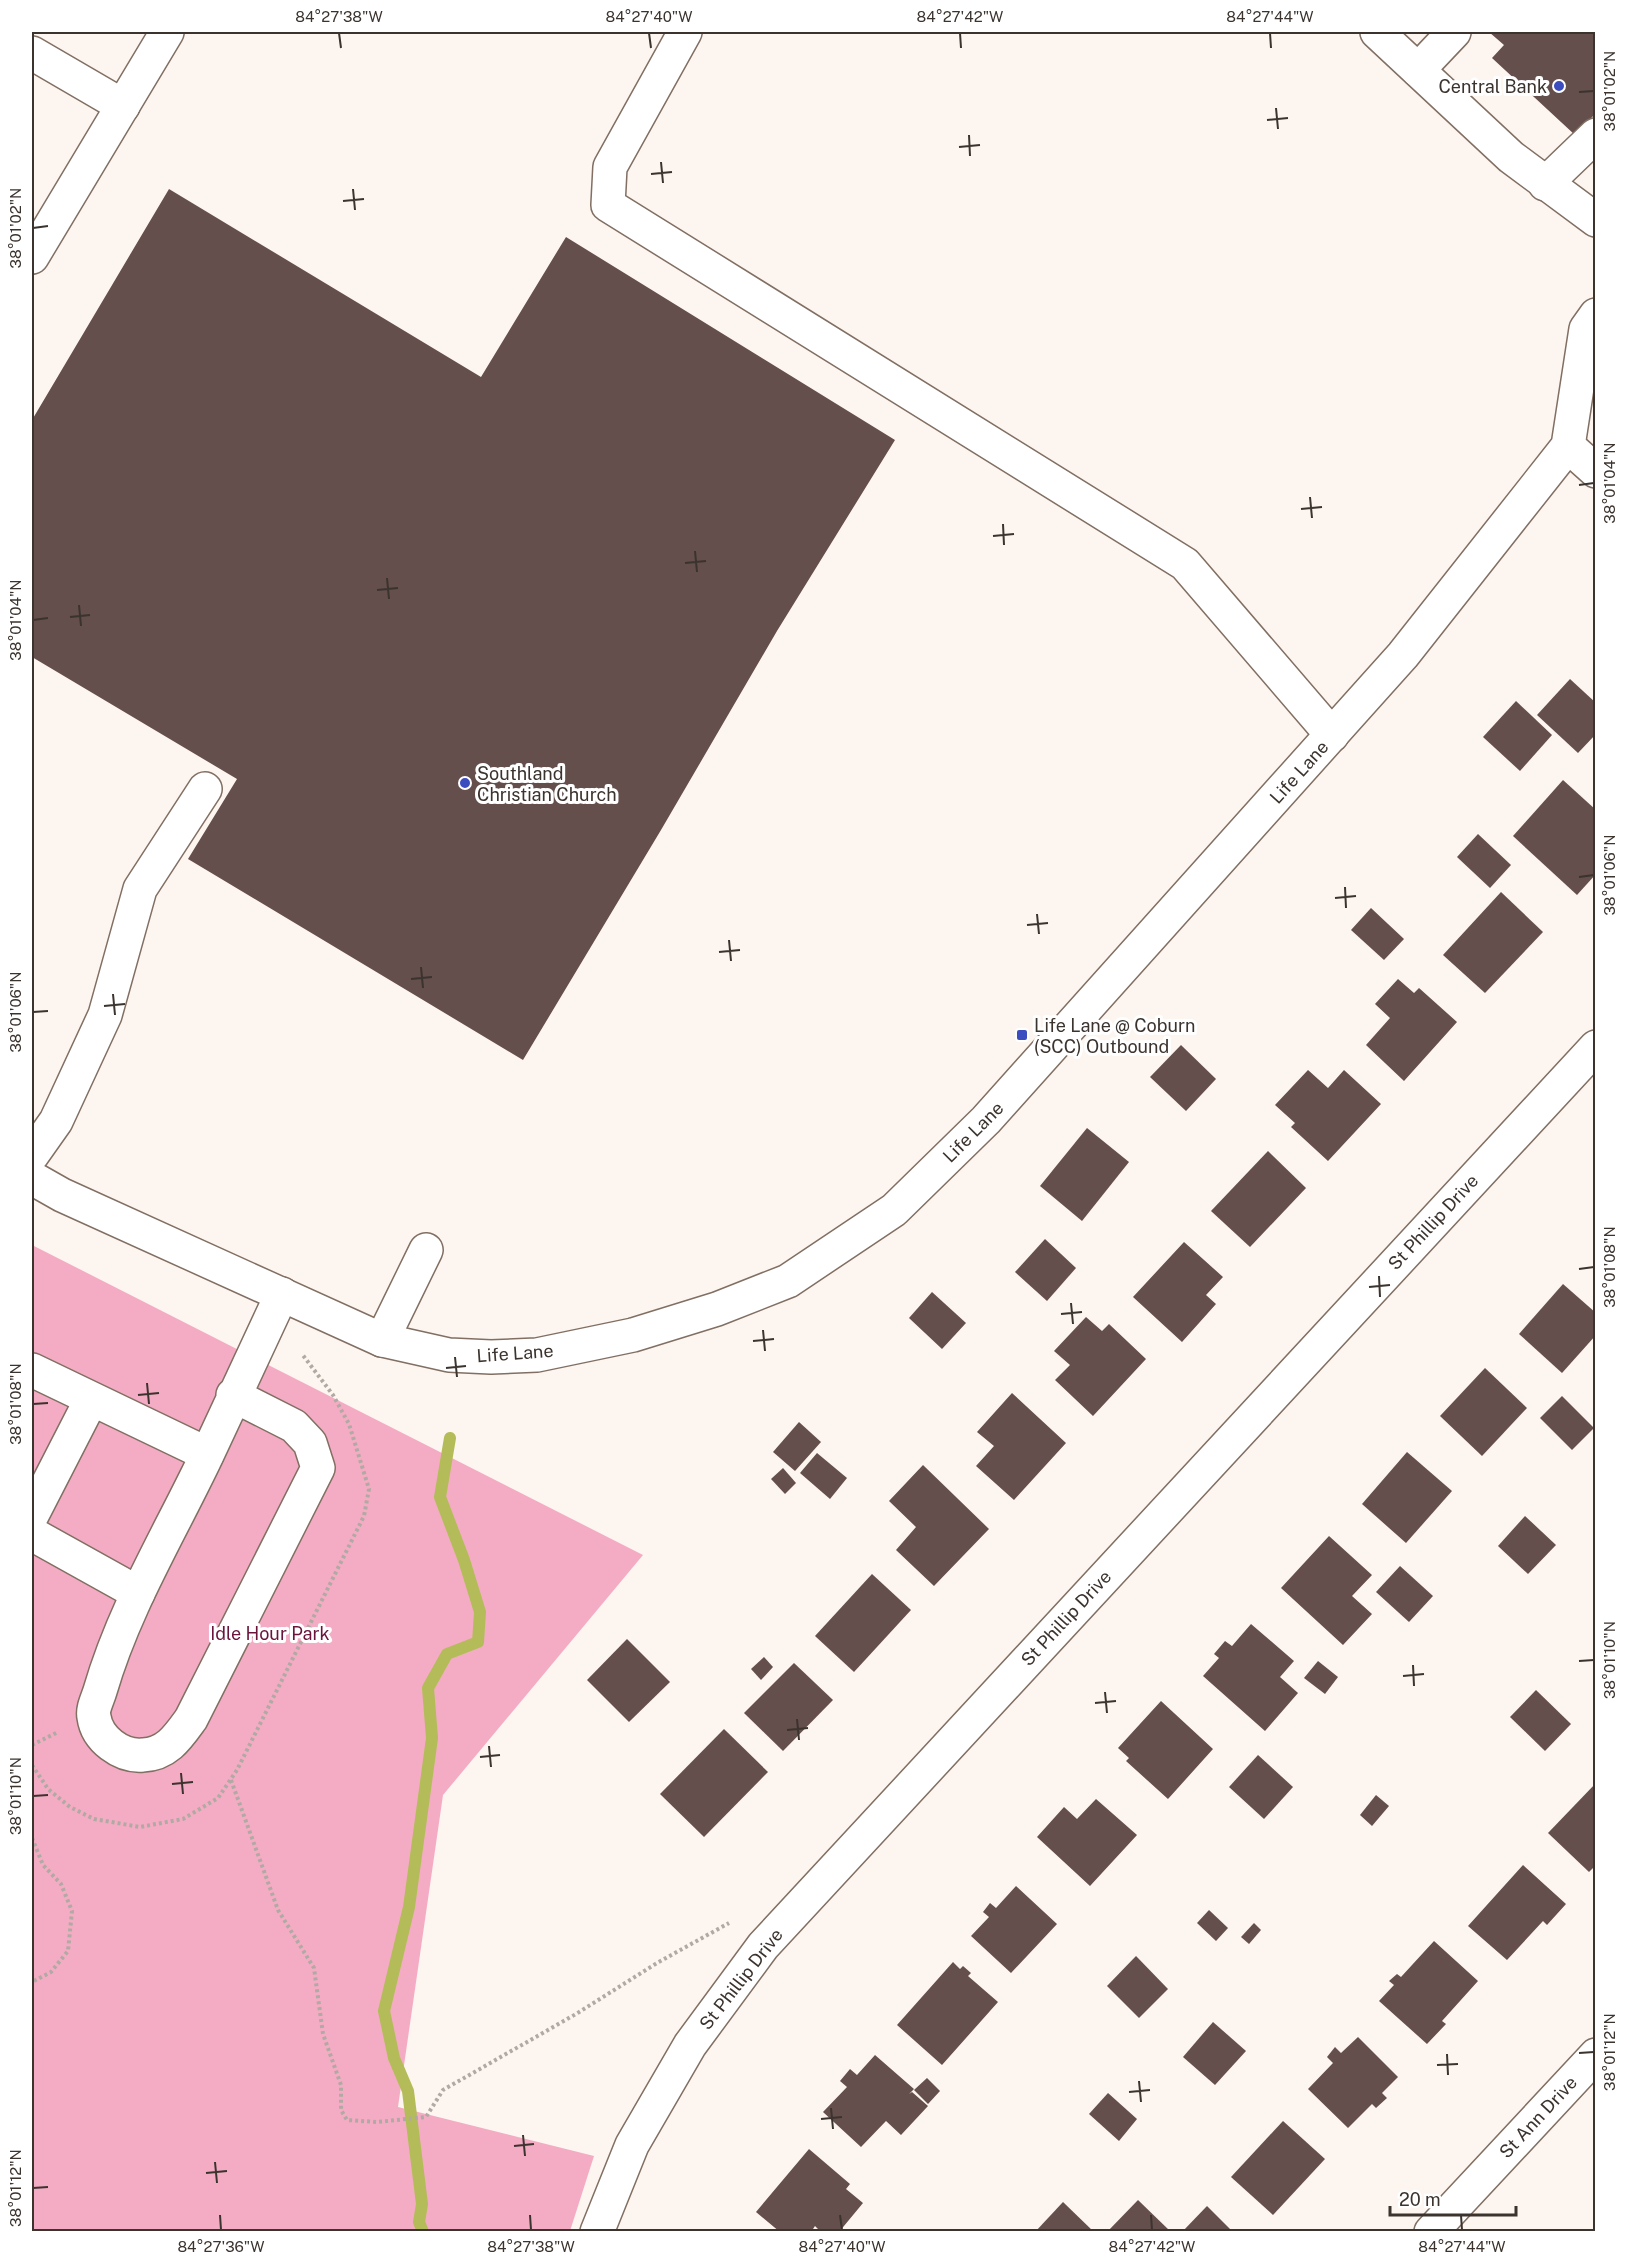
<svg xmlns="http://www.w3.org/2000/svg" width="1627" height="2263" viewBox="0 0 1627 2263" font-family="'Public Sans',sans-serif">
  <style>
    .green { fill: #f4acc4 }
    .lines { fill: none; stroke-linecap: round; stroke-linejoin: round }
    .stream { stroke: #b4bc59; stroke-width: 12 }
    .building { fill: #644f4c }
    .minor-casing { stroke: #816f63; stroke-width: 36 }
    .path { stroke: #b1a9a3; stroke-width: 4; stroke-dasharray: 3 3; stroke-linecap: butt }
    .minor { stroke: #fff; stroke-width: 33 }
    .ticks { fill: none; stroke: #3b332e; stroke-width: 2 }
    .poi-dot { fill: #3c4dc0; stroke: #fff; stroke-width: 2 }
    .labels { text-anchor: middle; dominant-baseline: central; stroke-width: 6; stroke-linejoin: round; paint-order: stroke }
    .poi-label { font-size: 18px; fill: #3b332e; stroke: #fff; text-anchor: start }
    .street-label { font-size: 18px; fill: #3b332e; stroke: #fff }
    .park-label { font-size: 18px; fill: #6a143c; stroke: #fff }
    .neatline { fill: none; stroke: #3b332e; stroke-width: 2 }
    .ticks-label { font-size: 15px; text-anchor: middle; fill: #3b332e }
  </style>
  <rect width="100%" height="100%" fill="#fdf5ef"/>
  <path class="green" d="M 32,1245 L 643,1555 L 443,1795 L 398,2107 L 594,2156 L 570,2231 L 32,2231 Z"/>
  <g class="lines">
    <path class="stream" d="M 423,2232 L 419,2222 L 422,2204 L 408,2091 L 394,2058 L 384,2011 L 409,1907 L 432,1738 L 428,1688 L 447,1654 L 478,1642 L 480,1612 L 464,1560 L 440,1497 L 450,1438"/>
  </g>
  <g class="building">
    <path d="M 1489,32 L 1596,32 L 1596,113 L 1575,135 L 1492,58 L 1504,45 Z"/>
    <path d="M 169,189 L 481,377 L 566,237 L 895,440 L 777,631 L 661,830 L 523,1060 L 188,859 L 237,779 L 32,657 L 32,420 Z"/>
    <path d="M 1570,679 L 1596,703 L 1596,734 L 1578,753 L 1537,715 Z"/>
    <path d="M 1516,701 L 1552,735 L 1520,771 L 1483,737 Z"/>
    <path d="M 1563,780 L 1596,810 L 1596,874 L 1577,895 L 1513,836 Z"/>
    <path d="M 1478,834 L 1511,865 L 1490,888 L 1457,857 Z"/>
    <path d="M 1501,892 L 1543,932 L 1485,993 L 1443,955 Z"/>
    <path d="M 1371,908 L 1404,939 L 1384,960 L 1351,930 Z"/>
    <path d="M 1398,979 L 1414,993 L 1419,988 L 1457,1022 L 1404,1081 L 1366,1045 L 1390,1018 L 1375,1004 Z"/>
    <path d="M 1181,1045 L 1216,1079 L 1186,1111 L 1150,1077 Z"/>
    <path d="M 1308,1070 L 1328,1088 L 1344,1070 L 1381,1104 L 1328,1161 L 1291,1127 L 1295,1123 L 1275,1105 Z"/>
    <path d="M 1087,1128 L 1129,1162 L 1082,1221 L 1040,1186 Z"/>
    <path d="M 1268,1151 L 1306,1188 L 1250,1247 L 1211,1211 Z"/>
    <path d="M 1045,1239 L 1076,1268 L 1047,1301 L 1015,1272 Z"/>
    <path d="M 1184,1242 L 1223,1277 L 1206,1295 L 1216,1304 L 1182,1342 L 1133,1297 Z"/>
    <path d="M 1563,1284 L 1596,1313 L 1596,1335 L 1562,1373 L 1519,1334 Z"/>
    <path d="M 932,1292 L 966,1323 L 942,1349 L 909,1318 Z"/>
    <path d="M 1086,1317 L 1102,1331 L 1109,1324 L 1146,1359 L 1093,1416 L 1055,1380 L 1070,1365 L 1054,1351 Z"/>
    <path d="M 1485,1368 L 1527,1408 L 1482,1456 L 1440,1416 Z"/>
    <path d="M 1012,1393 L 1066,1443 L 1014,1500 L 976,1466 L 994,1446 L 977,1432 Z"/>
    <path d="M 1562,1396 L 1594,1428 L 1572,1450 L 1540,1418 Z"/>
    <path d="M 799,1422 L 821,1442 L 795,1471 L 773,1452 Z"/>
    <path d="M 1407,1452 L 1452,1491 L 1406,1543 L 1362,1504 Z"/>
    <path d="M 817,1453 L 847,1478 L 830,1499 L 800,1473 Z"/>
    <path d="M 923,1465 L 989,1529 L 934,1586 L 896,1550 L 916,1527 L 889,1501 Z"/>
    <path d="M 783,1468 L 796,1483 L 785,1494 L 771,1479 Z"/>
    <path d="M 1525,1516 L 1556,1545 L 1528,1574 L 1498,1546 Z"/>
    <path d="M 1329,1536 L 1372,1575 L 1352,1596 L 1372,1614 L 1343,1645 L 1281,1588 Z"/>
    <path d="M 1400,1566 L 1433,1596 L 1409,1622 L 1376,1592 Z"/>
    <path d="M 872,1574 L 911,1610 L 854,1672 L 815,1636 Z"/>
    <path d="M 1251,1624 L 1294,1661 L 1280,1677 L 1298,1693 L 1265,1731 L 1203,1676 L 1219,1658 L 1214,1654 L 1225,1641 L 1232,1646 Z"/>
    <path d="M 627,1639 L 670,1682 L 629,1722 L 587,1680 Z"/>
    <path d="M 764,1657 L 773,1667 L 761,1680 L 751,1669 Z"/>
    <path d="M 1318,1661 L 1338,1677 L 1325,1694 L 1304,1678 Z"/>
    <path d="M 794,1663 L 833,1700 L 783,1751 L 744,1713 Z"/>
    <path d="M 1536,1690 L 1571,1724 L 1545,1751 L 1510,1717 Z"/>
    <path d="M 1161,1701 L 1213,1749 L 1168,1799 L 1126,1761 L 1129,1758 L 1118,1748 Z"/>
    <path d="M 724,1729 L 768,1772 L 704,1837 L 660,1794 Z"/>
    <path d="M 1258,1755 L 1293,1787 L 1264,1819 L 1229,1787 Z"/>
    <path d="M 1596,1783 L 1596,1865 L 1589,1872 L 1548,1833 Z"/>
    <path d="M 1376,1795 L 1389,1806 L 1372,1826 L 1360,1815 Z"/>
    <path d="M 1096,1799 L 1137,1835 L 1090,1886 L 1037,1837 L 1064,1807 L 1077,1819 Z"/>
    <path d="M 1523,1865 L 1566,1904 L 1547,1925 L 1543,1921 L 1507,1960 L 1468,1926 Z"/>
    <path d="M 1016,1886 L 1057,1924 L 1011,1973 L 971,1936 L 989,1917 L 983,1912 L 990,1903 L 996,1908 Z"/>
    <path d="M 1209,1910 L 1228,1928 L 1216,1941 L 1197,1923 Z"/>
    <path d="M 1254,1923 L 1261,1930 L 1249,1944 L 1241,1937 Z"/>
    <path d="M 1434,1941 L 1478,1981 L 1442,2021 L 1446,2024 L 1427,2044 L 1379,2001 L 1394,1985 L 1389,1981 L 1397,1974 L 1401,1977 Z"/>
    <path d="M 1136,1956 L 1168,1989 L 1139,2018 L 1107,1986 Z"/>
    <path d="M 953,1962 L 960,1969 L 963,1966 L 971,1973 L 968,1976 L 998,2002 L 942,2065 L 897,2025 Z"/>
    <path d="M 1213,2022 L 1246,2051 L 1215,2085 L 1183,2057 Z"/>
    <path d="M 1358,2037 L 1398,2077 L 1382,2093 L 1387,2098 L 1376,2108 L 1372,2104 L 1348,2128 L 1308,2089 L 1333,2063 L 1327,2057 L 1335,2047 L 1341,2053 Z"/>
    <path d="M 875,2055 L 914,2089 L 909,2094 L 912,2092 L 928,2106 L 901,2135 L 886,2121 L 861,2147 L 823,2112 L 847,2087 L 840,2081 L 850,2069 L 857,2075 Z"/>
    <path d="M 927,2078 L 940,2091 L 928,2104 L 914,2090 Z"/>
    <path d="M 1108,2093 L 1137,2119 L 1119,2141 L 1089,2114 Z"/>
    <path d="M 1283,2121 L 1325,2159 L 1273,2215 L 1231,2177 Z"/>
    <path d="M 809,2149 L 850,2184 L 846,2189 L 863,2203 L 839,2232 L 821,2232 L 815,2226 L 811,2232 L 780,2232 L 756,2212 Z"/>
    <path d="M 1138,2200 L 1171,2232 L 1107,2232 Z"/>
    <path d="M 1063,2202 L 1094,2232 L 1035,2232 Z"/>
    <path d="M 1207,2206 L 1233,2232 L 1182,2232 Z"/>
  </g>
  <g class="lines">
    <g class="minor-casing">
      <g id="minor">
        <path d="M 685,32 L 610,167 L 608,205 L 1185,564 L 1332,735"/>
        <path d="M 1377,32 L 1511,157 L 1596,220"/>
        <path d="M 32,53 L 123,106"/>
        <path d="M 1418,70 L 1454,32"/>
        <path d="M 1545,184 L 1596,135"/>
        <path d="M 32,257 L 167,32"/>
        <path d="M 1568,446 L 1596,471"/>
        <path d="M 32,1155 L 56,1121 L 105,1015 L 140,889 L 205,789"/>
        <path d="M 32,1178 L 62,1195 L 382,1340 L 449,1355 L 491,1357 L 537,1355 L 633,1335 L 717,1309 L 788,1281 L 894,1210 L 986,1120 L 1403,655 L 1568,446 L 1586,329 L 1596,315"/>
        <path d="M 382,1340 L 426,1250"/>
        <path d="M 32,1370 L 207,1454"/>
        <path d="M 233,1395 L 294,1426 L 310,1443 L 318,1468 L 191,1719 C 178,1737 167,1754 143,1755 C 121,1757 97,1739 94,1717 C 92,1709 98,1698 100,1691 C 124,1608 170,1533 207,1455 C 232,1401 257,1347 282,1294"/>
        <path d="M 32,1515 L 91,1400"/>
        <path d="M 32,1534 L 138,1593"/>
        <path d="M 597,2232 L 632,2145 L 690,2045 L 763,1946 L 1596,1047"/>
        <path d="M 1431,2232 L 1596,2055"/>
      </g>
    </g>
    <g class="path">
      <path d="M 32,1745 L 58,1732"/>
      <path d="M 32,1765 L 48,1789 L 70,1807 L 94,1819 L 140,1827 L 183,1819 L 218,1798 L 237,1770 L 364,1516 L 369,1489 L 349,1424 L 333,1395 L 302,1354"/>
      <path d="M 231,1780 L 278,1910 L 314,1968 L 323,2034 L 341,2085 L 341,2110 L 347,2120 L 377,2122 L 426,2117 L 443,2090 L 576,2014 L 657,1963 L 729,1923"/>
      <path d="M 32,1838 L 43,1865 L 61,1884 L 72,1911 L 68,1951 L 51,1972 L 32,1982"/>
    </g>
    <use href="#minor" class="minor"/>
  </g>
  <path class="ticks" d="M 339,33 L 341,48M 649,33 L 651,48M 960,33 L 961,48M 1270,33 L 1271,48M 1579,92 L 1594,91M 1276,108 L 1278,129M 1267,120 L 1288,118M 969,135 L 970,156M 959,147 L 980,145M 661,162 L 663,183M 651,174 L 672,172M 353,189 L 355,210M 343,201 L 364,199M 33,228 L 48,226M 1579,485 L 1594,483M 1310,497 L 1312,518M 1301,509 L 1322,507M 1003,524 L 1004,545M 993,536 L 1014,534M 695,551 L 697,572M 685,563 L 706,561M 387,578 L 389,599M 377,590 L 398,588M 79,605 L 81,626M 70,617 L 90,615M 33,620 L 48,618M 1579,877 L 1594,875M 1345,887 L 1346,908M 1335,898 L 1356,896M 1037,914 L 1039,934M 1027,925 L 1048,923M 729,940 L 731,961M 719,952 L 740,950M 421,967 L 423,988M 411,979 L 432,977M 113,994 L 115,1015M 104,1006 L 125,1004M 33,1012 L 48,1011M 1579,1269 L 1594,1267M 1379,1276 L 1380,1297M 1369,1287 L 1390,1285M 1071,1303 L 1073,1324M 1061,1314 L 1082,1312M 763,1330 L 765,1351M 753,1341 L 774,1339M 455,1357 L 457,1377M 446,1368 L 466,1366M 147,1383 L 149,1404M 138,1395 L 159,1393M 33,1404 L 48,1403M 1579,1661 L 1594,1660M 1413,1665 L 1414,1686M 1403,1676 L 1424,1674M 1105,1692 L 1107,1713M 1095,1703 L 1116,1701M 797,1719 L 799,1740M 787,1730 L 808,1728M 489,1746 L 491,1767M 480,1757 L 500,1755M 181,1773 L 183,1794M 172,1784 L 193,1782M 33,1796 L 48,1795M 1579,2053 L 1594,2052M 1447,2054 L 1448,2075M 1437,2065 L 1458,2064M 1139,2081 L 1141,2102M 1129,2092 L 1150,2090M 831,2108 L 833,2129M 821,2119 L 842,2117M 523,2135 L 525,2156M 514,2146 L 534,2144M 215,2162 L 217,2183M 206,2173 L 227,2171M 33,2188 L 48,2187M 220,2215 L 221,2230M 530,2215 L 531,2230M 840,2215 L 842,2230M 1151,2215 L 1152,2230M 1461,2215 L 1462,2230"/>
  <g class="poi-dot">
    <circle cx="1559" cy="86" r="6"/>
    <circle cx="465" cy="783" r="6"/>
    <rect x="1016" y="1029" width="12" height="12" rx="3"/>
  </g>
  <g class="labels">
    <g class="poi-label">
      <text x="1547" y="86" text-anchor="end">Central Bank</text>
      <text x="477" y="773">Southland<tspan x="477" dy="21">Christian Church</tspan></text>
      <text x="1034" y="1025">Life Lane @ Coburn<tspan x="1034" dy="21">(SCC) Outbound</tspan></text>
    </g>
    <g class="street-label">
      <text transform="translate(1299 772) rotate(-48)">Life Lane</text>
      <text transform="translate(973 1132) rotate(-45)">Life Lane</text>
      <text transform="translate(1433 1222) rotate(-47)">St Phillip Drive</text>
      <text transform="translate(515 1353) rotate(-4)">Life Lane</text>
      <text transform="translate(1066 1618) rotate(-47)">St Phillip Drive</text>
      <text transform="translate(741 1979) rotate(-52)">St Phillip Drive</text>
      <text transform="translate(1538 2117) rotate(-47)">St Ann Drive</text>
    </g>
    <g class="park-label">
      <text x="270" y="1633">Idle Hour Park</text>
    </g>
  </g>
  <rect width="1627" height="2263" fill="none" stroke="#ffffff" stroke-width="66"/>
  <path d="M1390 2206v9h126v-9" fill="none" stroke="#3b332e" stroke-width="3"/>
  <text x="1399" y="2206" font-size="18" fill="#3b332e" stroke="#ffffff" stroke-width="4.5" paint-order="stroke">20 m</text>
  <rect x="33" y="33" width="1561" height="2197" class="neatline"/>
  <g class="ticks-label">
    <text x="339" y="22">84°27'38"W</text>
    <text x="649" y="22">84°27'40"W</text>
    <text x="960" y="22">84°27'42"W</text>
    <text x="1270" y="22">84°27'44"W</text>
    <text transform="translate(1610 91) rotate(-90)" y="5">38°01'02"N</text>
    <text transform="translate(16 228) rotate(-90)" y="5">38°01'02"N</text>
    <text transform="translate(1610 483) rotate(-90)" y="5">38°01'04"N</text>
    <text transform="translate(16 620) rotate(-90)" y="5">38°01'04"N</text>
    <text transform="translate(1610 875) rotate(-90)" y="5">38°01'06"N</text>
    <text transform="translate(16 1012) rotate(-90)" y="5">38°01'06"N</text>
    <text transform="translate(1610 1267) rotate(-90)" y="5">38°01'08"N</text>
    <text transform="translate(16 1404) rotate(-90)" y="5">38°01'08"N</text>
    <text transform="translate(1610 1660) rotate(-90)" y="5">38°01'10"N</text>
    <text transform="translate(16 1796) rotate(-90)" y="5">38°01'10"N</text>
    <text transform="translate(1610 2052) rotate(-90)" y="5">38°01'12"N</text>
    <text transform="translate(16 2188) rotate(-90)" y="5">38°01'12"N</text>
    <text x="221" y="2252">84°27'36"W</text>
    <text x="531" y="2252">84°27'38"W</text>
    <text x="842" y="2252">84°27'40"W</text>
    <text x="1152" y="2252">84°27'42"W</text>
    <text x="1462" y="2252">84°27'44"W</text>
  </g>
</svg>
